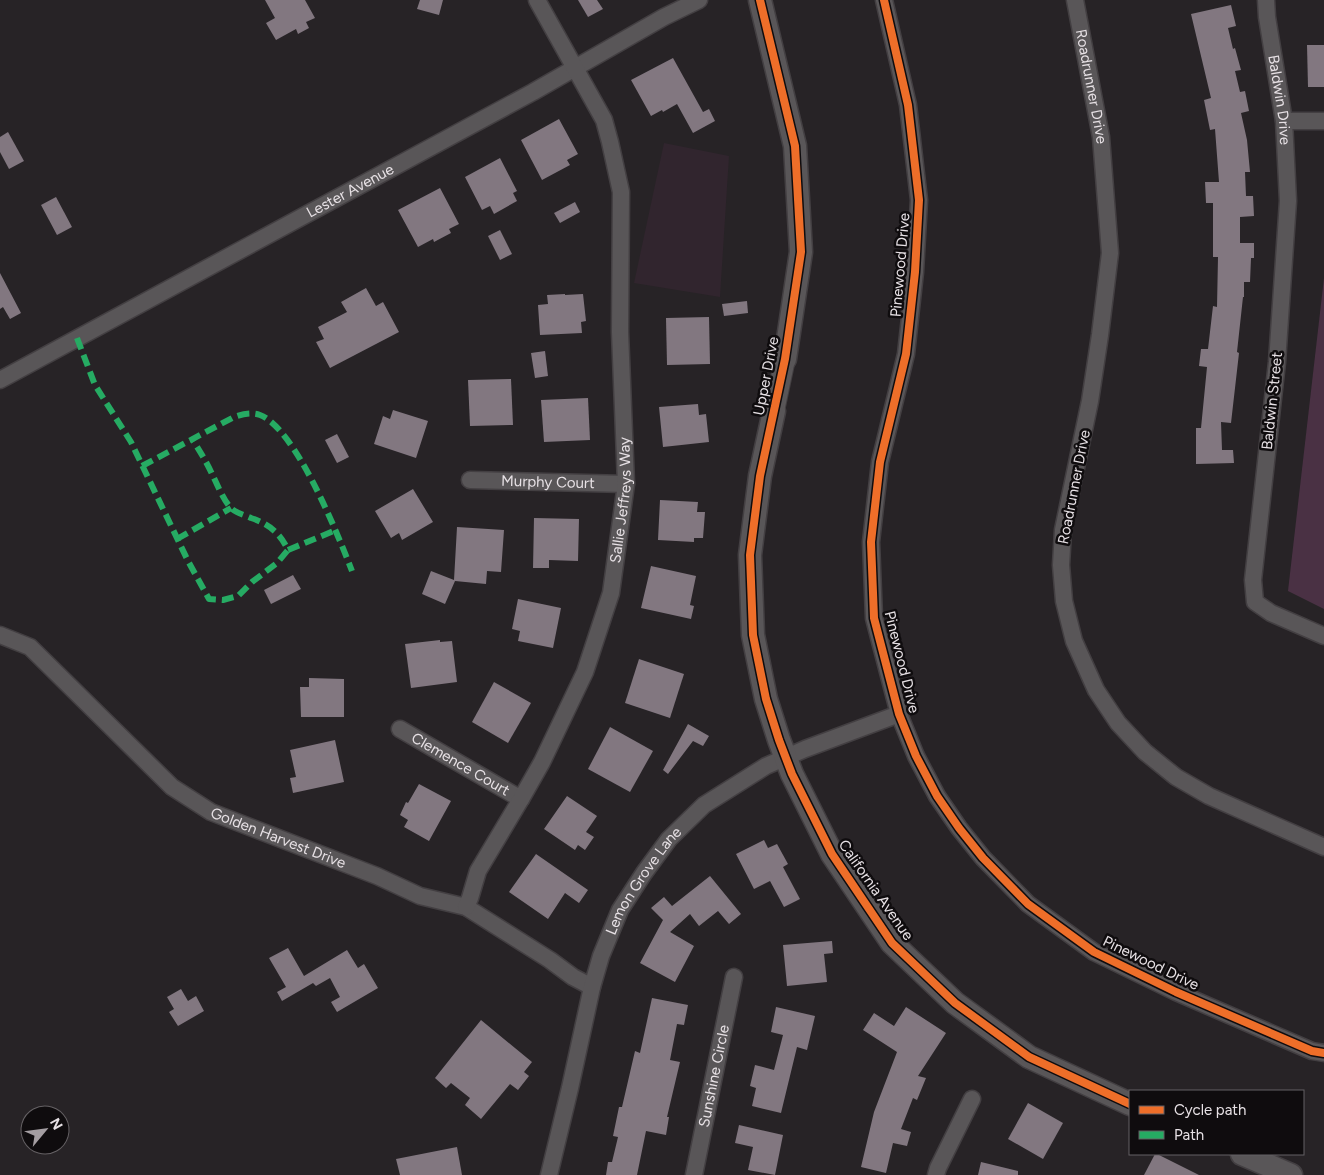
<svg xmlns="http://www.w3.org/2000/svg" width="1324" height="1175" viewBox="0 0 1324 1175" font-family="Figtree,sans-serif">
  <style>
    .built { fill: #31252e }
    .green { fill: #4a3144 }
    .building { fill: #827780 }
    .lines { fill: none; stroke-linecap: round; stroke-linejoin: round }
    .minor-casing { stroke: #433f42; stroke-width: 19 }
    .tertiary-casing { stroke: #433f42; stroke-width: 22 }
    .secondary-casing { stroke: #433f42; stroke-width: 25 }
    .minor { stroke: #595658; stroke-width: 16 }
    .tertiary { stroke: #595658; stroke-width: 20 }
    .secondary { stroke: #595658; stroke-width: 22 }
    .quiet { stroke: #26ab63; stroke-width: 6; stroke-dasharray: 12 6; stroke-linecap: butt }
    .cycleway-casing { stroke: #0f0c0e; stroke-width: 11 }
    .cycleway { stroke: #ee6e29; stroke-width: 8 }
    .labels { text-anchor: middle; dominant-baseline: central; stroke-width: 5; stroke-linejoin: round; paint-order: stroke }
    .street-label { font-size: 15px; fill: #e7e1e5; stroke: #0f0c0e }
  </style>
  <rect width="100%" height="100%" fill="#272326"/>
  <path class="built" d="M 664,143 L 729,156 L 720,297 L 634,283 Z"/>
  <path class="green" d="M 1324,278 L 1324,609 L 1288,591 Z"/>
  <g class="building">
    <path d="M 265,0 L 305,0 L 315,18 L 306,22 L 309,28 L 298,34 L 296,29 L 276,40 L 266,23 L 275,18 Z"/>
    <path d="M 420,0 L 443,0 L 439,15 L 417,9 Z"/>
    <path d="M 578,0 L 597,0 L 603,9 L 588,17 Z"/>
    <path d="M 1231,5 L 1236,26 L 1228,28 L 1233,49 L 1235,48 L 1241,70 L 1235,71 L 1240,92 L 1245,91 L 1249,111 L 1241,113 L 1247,140 L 1250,172 L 1245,172 L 1246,196 L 1253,196 L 1254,216 L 1240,217 L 1240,243 L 1254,243 L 1254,258 L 1251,258 L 1250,282 L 1244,282 L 1244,297 L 1243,297 L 1237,352 L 1239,353 L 1231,423 L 1221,422 L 1222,450 L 1233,450 L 1234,463 L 1196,464 L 1196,428 L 1201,428 L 1207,367 L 1199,366 L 1201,349 L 1208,349 L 1213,306 L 1217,307 L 1218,257 L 1213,257 L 1213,203 L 1206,203 L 1205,182 L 1219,182 L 1215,129 L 1210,130 L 1204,100 L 1211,98 L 1191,14 Z"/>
    <path d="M 1307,45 L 1324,45 L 1324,87 L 1308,87 Z"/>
    <path d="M 673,58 L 703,112 L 709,109 L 715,121 L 693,133 L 677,104 L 663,112 L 662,110 L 651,116 L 631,80 Z"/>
    <path d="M 559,119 L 578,154 L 567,160 L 570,165 L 542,180 L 521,140 Z"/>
    <path d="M 8,132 L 24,161 L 9,169 L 0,152 L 0,137 Z"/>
    <path d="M 500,158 L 517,191 L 513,193 L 517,201 L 494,214 L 490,206 L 482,210 L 465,177 Z"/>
    <path d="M 440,188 L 459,224 L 449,229 L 451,233 L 434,242 L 433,239 L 418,247 L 398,210 Z"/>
    <path d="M 56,197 L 72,227 L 57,235 L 41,205 Z"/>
    <path d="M 575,202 L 580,212 L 560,223 L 554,213 Z"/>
    <path d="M 500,230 L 512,254 L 500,260 L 488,236 Z"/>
    <path d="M 0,273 L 21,313 L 10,319 L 3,307 L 0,309 Z"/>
    <path d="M 366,288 L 376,306 L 383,302 L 399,332 L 330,368 L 316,342 L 324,339 L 318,327 L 347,312 L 341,302 Z"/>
    <path d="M 565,294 L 565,295 L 583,294 L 586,321 L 581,322 L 582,333 L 540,335 L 538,305 L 548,304 L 547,295 Z"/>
    <path d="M 747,301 L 748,313 L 724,316 L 722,304 Z"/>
    <path d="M 709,317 L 710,364 L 667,365 L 666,318 Z"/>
    <path d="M 545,351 L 548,376 L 535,378 L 531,353 Z"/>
    <path d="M 511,379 L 513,425 L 470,426 L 468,380 Z"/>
    <path d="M 588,398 L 590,440 L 544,442 L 541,400 Z"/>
    <path d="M 698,404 L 699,415 L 706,414 L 709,442 L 663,447 L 659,407 Z"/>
    <path d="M 393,410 L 428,421 L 416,458 L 374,444 L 383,416 L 390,419 Z"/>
    <path d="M 337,434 L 349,457 L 337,463 L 325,440 Z"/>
    <path d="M 413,489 L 433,522 L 402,540 L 399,533 L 391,538 L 375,511 Z"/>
    <path d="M 660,500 L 698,502 L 697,512 L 705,512 L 703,538 L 694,538 L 694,542 L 658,540 Z"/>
    <path d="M 534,518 L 579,519 L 578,561 L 549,560 L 549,568 L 533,568 Z"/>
    <path d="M 457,527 L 504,530 L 501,572 L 487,571 L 486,584 L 455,581 L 445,604 L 422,594 L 431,571 L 454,580 Z"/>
    <path d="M 651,566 L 696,576 L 690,605 L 694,606 L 691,619 L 641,608 Z"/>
    <path d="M 293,575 L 301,589 L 271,604 L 264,590 Z"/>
    <path d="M 518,599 L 561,608 L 553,648 L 518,641 L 520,631 L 512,629 Z"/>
    <path d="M 440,640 L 440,642 L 452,641 L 457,682 L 411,688 L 405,644 Z"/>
    <path d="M 639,659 L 684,674 L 670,718 L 625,703 Z"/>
    <path d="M 309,678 L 344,679 L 344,717 L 301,717 L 300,687 L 309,687 Z"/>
    <path d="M 494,682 L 531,703 L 508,743 L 472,722 Z"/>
    <path d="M 688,724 L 709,736 L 703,746 L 693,741 L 668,774 L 663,770 Z"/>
    <path d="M 610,727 L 653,751 L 630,792 L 588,769 Z"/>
    <path d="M 335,740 L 344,782 L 293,793 L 290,778 L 296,777 L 290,750 Z"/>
    <path d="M 419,784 L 451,801 L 429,841 L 404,827 L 408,820 L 400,815 L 406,802 L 408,803 Z"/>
    <path d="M 567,796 L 597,816 L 586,832 L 594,837 L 585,850 L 578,845 L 575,850 L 544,829 Z"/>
    <path d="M 764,840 L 768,848 L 777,844 L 788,864 L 783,867 L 800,899 L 784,907 L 770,881 L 754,889 L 736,854 Z"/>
    <path d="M 536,854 L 588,890 L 579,903 L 565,893 L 548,919 L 509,892 Z"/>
    <path d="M 710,876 L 741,914 L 729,924 L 718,911 L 699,926 L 690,914 L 670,932 L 694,946 L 675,982 L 640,963 L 663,920 L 651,908 L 664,897 L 672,906 Z"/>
    <path d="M 832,941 L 833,953 L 824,954 L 827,982 L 787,986 L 783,945 Z"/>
    <path d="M 288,948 L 304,976 L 347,950 L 358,968 L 364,964 L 378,988 L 337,1012 L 331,1002 L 340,997 L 330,978 L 316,986 L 313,983 L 282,1001 L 277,992 L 286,987 L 269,958 Z"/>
    <path d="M 181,989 L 188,1001 L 196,996 L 204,1011 L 178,1026 L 169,1012 L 174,1009 L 167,997 Z"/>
    <path d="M 652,998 L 688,1005 L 684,1025 L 677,1024 L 670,1060 L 680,1062 L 667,1117 L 669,1117 L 666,1135 L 646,1131 L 637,1175 L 606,1175 L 608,1162 L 612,1162 L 618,1137 L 613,1136 L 619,1107 L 622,1107 L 635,1051 L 640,1053 Z"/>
    <path d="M 776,1007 L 815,1016 L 807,1050 L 797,1047 L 781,1113 L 752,1106 L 756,1088 L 750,1086 L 755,1065 L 774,1070 L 783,1035 L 771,1032 Z"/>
    <path d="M 906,1007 L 946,1033 L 918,1076 L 926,1078 L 917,1100 L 913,1098 L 901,1129 L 911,1132 L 907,1146 L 893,1143 L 886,1173 L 861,1167 L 874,1112 L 897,1052 L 863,1030 L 874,1013 L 894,1026 Z"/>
    <path d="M 481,1020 L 532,1062 L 524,1072 L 529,1076 L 518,1090 L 510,1084 L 481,1119 L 465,1105 L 470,1098 L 451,1083 L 446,1088 L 435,1078 Z"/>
    <path d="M 1028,1103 L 1063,1123 L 1043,1159 L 1008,1139 Z"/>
    <path d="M 739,1125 L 783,1135 L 775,1175 L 748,1170 L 753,1147 L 735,1143 Z"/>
    <path d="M 457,1147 L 462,1175 L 400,1175 L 396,1159 Z"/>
    <path d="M 1155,1154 L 1157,1154 L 1199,1175 L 1144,1175 Z"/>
    <path d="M 981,1162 L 1018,1171 L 1018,1175 L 978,1175 Z"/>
  </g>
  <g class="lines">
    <g class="minor-casing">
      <g id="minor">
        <path d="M 884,0 L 908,105 L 919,200 L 915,272 L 906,354 L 880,462 L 871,542 L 874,618 L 899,714 L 916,756 L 937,796 L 959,828 L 983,858 L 1028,904 L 1094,952 L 1176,992 L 1312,1051 L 1324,1053"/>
        <path id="s1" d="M 1075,0 L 1101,137 L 1110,253 L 1100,335 L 1090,401 L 1063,530 L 1061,565 L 1064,601 L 1074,641 L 1096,690 L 1118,723 L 1145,752 L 1176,777 L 1209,796 L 1324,847"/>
        <path id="s2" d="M 1266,0 L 1267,17 L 1284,121 L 1288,201 L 1277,362 L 1253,580 L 1255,602 L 1271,613 L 1324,636"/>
        <path d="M 1284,121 L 1324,121"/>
        <path id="s3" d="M 0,380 L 533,92 L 664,17 L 699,0"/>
        <path id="s4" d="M 470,480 L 626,484"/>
        <path id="s5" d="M 0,635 L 30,647 L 172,787 L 211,812 L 377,876 L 420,896 L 466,907 L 550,960 L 573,977 L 592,987"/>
        <path id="s6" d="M 400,729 L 521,799"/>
        <path id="s7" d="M 466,907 L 470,898 L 478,871 L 521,799 L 542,762 L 585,672 L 611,593 L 626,484 L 620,332 L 621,192 L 610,142 L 604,120 L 537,0"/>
        <path id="s8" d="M 549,1175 L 570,1088 L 592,987 L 601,956 L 620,910 L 644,873 L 669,839 L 704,805 L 766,766 L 805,749 L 899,714"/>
        <path id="s9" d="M 694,1175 L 734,977"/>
        <path d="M 936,1175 L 938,1168 L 972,1099"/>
      </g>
    </g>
    <g class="tertiary-casing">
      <path id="tertiary" d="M 774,411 L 785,359"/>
    </g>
    <g class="secondary-casing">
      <g id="secondary">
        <path d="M 760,0 L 795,146 L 801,252 L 785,359"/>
        <path d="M 774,411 L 760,476 L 750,555 L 753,635 L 766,699 L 779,740 L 792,774 L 832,854 L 892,943 L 955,1003 L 1029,1057 L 1130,1104"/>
        <path d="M 1242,1154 L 1291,1175"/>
      </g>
    </g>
    <use href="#minor" class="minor"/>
    <use href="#tertiary" class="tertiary"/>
    <use href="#secondary" class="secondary"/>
    <g class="quiet">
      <path d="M 77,338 L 95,385 L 131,442 L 188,561 L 209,599 L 223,600 L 238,596 L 252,582 L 277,563 L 288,550 C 280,533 269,524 251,518 C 245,515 235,513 230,507 C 223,499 218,486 213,476 C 207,463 200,451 192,439"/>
      <path d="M 142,466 L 234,417 C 242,414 252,412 260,415 C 296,429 338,535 352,571"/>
      <path d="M 177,539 L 231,508"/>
      <path d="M 288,550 L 336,530"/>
    </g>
    <g class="cycleway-casing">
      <g id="cycleway">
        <path d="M 760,0 L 795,146 L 801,252 L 785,359 L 760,476 L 750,555 L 753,635 L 766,699 L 779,740 L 792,774 L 832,854 L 892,943 L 955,1003 L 1029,1057 L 1130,1104"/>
        <path d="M 884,0 L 908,105 L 919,200 L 915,272 L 906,354 L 880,462 L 871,542 L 874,618 L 899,714 L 916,756 L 937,796 L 959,828 L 983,858 L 1028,904 L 1094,952 L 1176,992 L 1312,1051 L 1324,1053"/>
      </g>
    </g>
    <use href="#cycleway" class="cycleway"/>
  </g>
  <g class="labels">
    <g class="street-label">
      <text stroke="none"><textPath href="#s1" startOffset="88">Roadrunner Drive</textPath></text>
      <text stroke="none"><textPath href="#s2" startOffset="101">Baldwin Drive</textPath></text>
      <text stroke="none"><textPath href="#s3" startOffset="398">Lester Avenue</textPath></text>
      <text transform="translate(900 265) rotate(-85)">Pinewood Drive</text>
      <text transform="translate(766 376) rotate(-79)">Upper Drive</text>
      <text transform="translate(1272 401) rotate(-84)">Baldwin Street</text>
      <text stroke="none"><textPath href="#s4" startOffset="78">Murphy Court</textPath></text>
      <text transform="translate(1074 487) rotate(-79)">Roadrunner Drive</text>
      <text stroke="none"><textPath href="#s7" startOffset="441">Sallie Jeffreys Way</textPath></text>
      <text transform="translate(902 662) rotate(76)">Pinewood Drive</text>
      <text stroke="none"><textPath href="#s6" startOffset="70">Clemence Court</textPath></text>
      <text stroke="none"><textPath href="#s5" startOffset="350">Golden Harvest Drive</textPath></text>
      <text stroke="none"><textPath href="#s8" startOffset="312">Lemon Grove Lane</textPath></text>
      <text transform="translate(876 890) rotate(55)">California Avenue</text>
      <text transform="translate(1151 963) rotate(26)">Pinewood Drive</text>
      <text stroke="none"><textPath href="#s9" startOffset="101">Sunshine Circle</textPath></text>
    </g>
  </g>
  <rect x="1129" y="1090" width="175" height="65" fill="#0f0c0e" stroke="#656164"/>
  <rect x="1139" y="1106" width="25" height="8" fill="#ee6e29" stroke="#656164"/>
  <text x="1174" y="1115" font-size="15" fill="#e7e1e5">Cycle path</text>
  <rect x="1139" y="1131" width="25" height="8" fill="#26ab63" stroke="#656164"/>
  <text x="1174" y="1140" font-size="15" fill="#e7e1e5">Path</text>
  <g transform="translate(45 1130) rotate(61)"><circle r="24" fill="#0f0c0e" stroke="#656164"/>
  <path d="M0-4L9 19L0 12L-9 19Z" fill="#a49ea2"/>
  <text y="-8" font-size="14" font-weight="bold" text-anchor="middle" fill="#e7e1e5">N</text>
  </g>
</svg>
